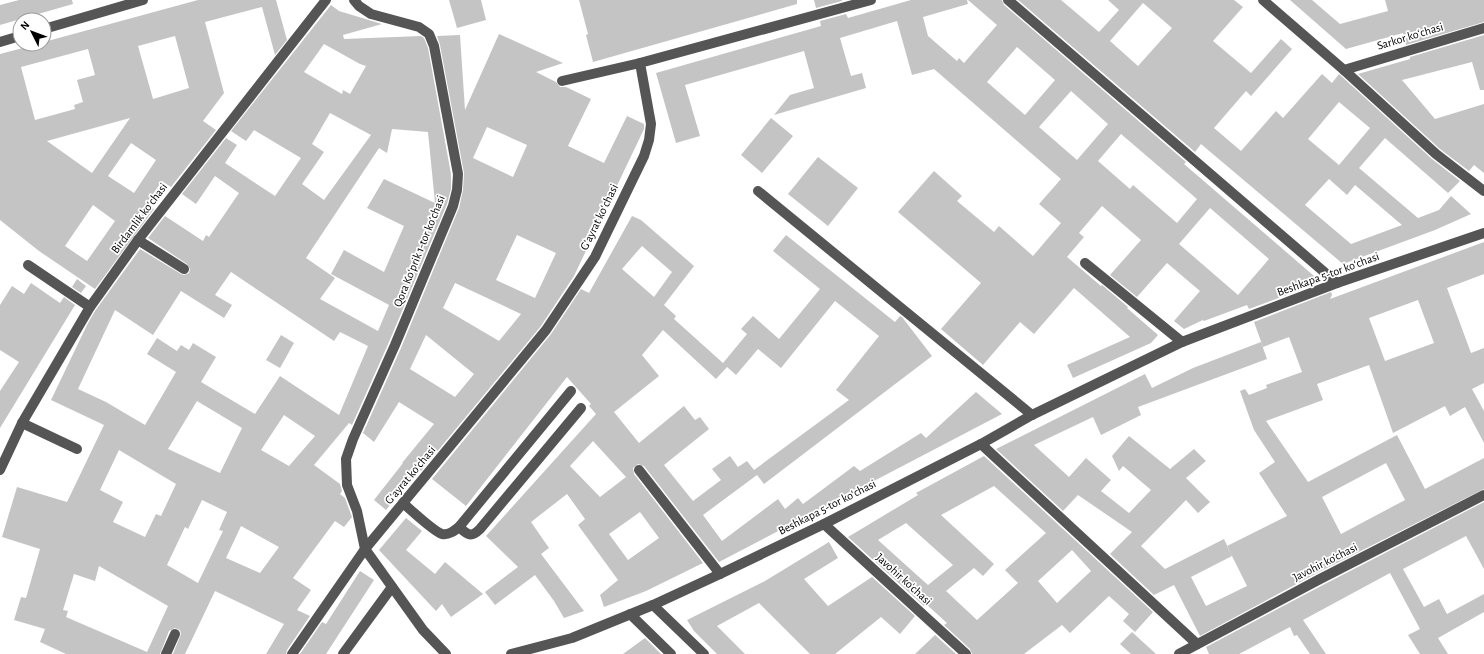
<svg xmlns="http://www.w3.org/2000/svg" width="1484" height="654" viewBox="0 0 1484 654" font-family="'Alegreya Sans',sans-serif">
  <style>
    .building { fill: #c4c4c4; fill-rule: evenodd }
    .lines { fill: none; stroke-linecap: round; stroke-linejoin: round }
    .minor { stroke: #555; stroke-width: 10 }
    .labels { text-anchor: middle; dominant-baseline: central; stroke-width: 3.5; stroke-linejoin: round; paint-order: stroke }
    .street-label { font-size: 12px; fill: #000; stroke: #fff }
  </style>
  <rect width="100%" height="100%" fill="#fff"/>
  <g class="building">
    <path d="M 19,0 L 72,0 L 73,4 L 0,25 L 0,5 Z"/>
    <path d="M 198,0 L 276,0 L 287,40 L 275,55 L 262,7 L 205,22 L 224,93 L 203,121 L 216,130 L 171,187 L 162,181 L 146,204 L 154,209 L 95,289 L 39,251 L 0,220 L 0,54 L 38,44 L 44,44 L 44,42 ZM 175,36 L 189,88 L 153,99 L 138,46 ZM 88,49 L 95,75 L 77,80 L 83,102 L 74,105 L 75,109 L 35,120 L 21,67 ZM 130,118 L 92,173 L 47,141 ZM 131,143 L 156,160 L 134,193 L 108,176 ZM 93,205 L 115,221 L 87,261 L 65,246 Z"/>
    <path d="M 449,0 L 481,0 L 486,20 L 457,28 Z"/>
    <path d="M 579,0 L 797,0 L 797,4 L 593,62 L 586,35 L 588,34 Z"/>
    <path d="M 814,0 L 842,0 L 842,1 L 816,8 Z"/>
    <path d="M 911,0 L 967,0 L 968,4 L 923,17 L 928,36 L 957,61 L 959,58 L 964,63 L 997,25 L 968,0 L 1002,0 L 1004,5 L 1186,162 L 1184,164 L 1321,282 L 1249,309 L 1247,305 L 1204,321 L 1203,320 L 1184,329 L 1174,321 L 1200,291 L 1167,263 L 1137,297 L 1110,275 L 1141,240 L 1102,206 L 1079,233 L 1084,237 L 1067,257 L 1101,286 L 1102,285 L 1128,307 L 1127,308 L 1158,335 L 1151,343 L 1073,378 L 1067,365 L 1130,337 L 1074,288 L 1034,334 L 1020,322 L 983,365 L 941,329 L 981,283 L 898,212 L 934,171 L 962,196 L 957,201 L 994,232 L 999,226 L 1033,256 L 1061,223 L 1039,204 L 1061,179 L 934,69 L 912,75 L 897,21 L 840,38 L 851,76 L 862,73 L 866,88 L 774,115 L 790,95 L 814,88 L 804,51 L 685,85 L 700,136 L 676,143 L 656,73 L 821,26 L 820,21 L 846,14 L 848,18 ZM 1017,47 L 1055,80 L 1025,115 L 987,82 ZM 1071,91 L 1108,124 L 1077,160 L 1039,127 ZM 1121,134 L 1197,199 L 1177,223 L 1133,185 L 1130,189 L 1098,161 ZM 1210,208 L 1269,259 L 1238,295 L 1179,244 Z"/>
    <path d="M 1018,0 L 1061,0 L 1099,32 L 1119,10 L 1108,0 L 1234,0 L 1243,7 L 1213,41 L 1251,73 L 1281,39 L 1292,49 L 1251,96 L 1246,91 L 1214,128 L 1241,151 L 1276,111 L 1283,118 L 1322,74 L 1332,83 L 1339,74 L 1432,159 L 1460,181 L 1448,193 L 1385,138 L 1359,168 L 1418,218 L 1439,210 L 1451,196 L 1471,214 L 1435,230 L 1343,264 L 1201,144 L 1195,152 ZM 1143,3 L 1172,28 L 1138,66 L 1110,41 ZM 1339,102 L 1370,128 L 1339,165 L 1308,139 ZM 1329,179 L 1347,195 L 1355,185 L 1402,225 L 1351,244 L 1305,205 Z"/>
    <path d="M 1290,0 L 1312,0 L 1340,24 L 1388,11 L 1385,0 L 1484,0 L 1484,22 L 1406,45 L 1403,33 L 1346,49 Z"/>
    <path d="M 331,5 L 339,11 L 382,24 L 343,35 L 344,39 L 421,36 L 424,38 L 428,48 L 451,174 L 451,189 L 447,204 L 389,342 L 352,425 L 349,423 L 314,465 L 340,484 L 342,491 L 340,494 L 345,498 L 352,517 L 344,527 L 335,521 L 293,578 L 311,590 L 297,610 L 310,616 L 287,650 L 286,654 L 266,654 L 284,624 L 215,591 L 185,654 L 173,654 L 181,634 L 180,630 L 175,628 L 169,631 L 160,654 L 66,654 L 40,642 L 45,629 L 14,620 L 21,597 L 26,598 L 40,549 L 2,537 L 17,487 L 67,502 L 104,425 L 51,400 L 87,325 L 95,311 L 140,249 L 181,274 L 184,275 L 189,273 L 190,269 L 187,264 L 148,238 L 165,216 L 203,241 L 206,235 L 209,237 L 239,193 L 215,176 L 196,204 L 182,194 L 226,138 L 237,145 L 225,163 L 275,196 L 301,158 L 254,130 L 246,141 L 231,131 ZM 324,44 L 360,64 L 366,66 L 350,94 L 343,90 L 342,94 L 304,72 ZM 330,113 L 371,135 L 324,200 L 302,184 L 324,152 L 312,144 ZM 392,129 L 428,132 L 435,203 L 384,179 L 367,208 L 404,226 L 384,272 L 344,250 L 331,274 L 389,305 L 378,331 L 320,299 L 335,278 L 306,258 L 379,148 L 387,153 ZM 231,272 L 334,341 L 340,332 L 368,346 L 339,415 L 280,376 L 255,414 L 201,382 L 216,357 L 193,343 L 189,350 L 181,345 L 177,351 L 157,338 L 147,354 L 176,372 L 145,425 L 106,402 L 78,389 L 115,310 L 153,335 L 181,291 L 224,318 L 232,305 L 215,295 ZM 197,401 L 242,428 L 220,473 L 168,449 ZM 284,415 L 315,436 L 289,466 L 261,450 ZM 119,450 L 176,484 L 161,516 L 156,514 L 145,537 L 113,522 L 123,502 L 100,490 ZM 202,500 L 227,512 L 219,530 L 223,531 L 198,583 L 167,565 L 185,527 L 188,529 ZM 241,526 L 279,547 L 260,573 L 226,558 ZM 99,566 L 168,606 L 147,652 L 66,617 L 68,611 L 63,610 L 74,574 L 95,581 Z"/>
    <path d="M 499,34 L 563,63 L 536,72 L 556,82 L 560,87 L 566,87 L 591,99 L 568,146 L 604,163 L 627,116 L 644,124 L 644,129 L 574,276 L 541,326 L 421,471 L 418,468 L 386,510 L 374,500 L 403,463 L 402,463 L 434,424 L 399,402 L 374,442 L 363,433 L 401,348 L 459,208 L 463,190 L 464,173 L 440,45 L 437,36 L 460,35 L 465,110 ZM 487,127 L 527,145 L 513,177 L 473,158 ZM 517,235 L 556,253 L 535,298 L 496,280 ZM 455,283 L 521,314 L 499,341 L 443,308 ZM 426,335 L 474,374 L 455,397 L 410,369 Z"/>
    <path d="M 1484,35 L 1484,90 L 1480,90 L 1472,62 L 1402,80 L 1435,119 L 1484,104 L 1484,173 L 1474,165 L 1469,171 L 1440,149 L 1358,74 L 1410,59 L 1410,57 Z"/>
    <path d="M 771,118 L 793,136 L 762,173 L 741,155 Z"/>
    <path d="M 818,157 L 858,188 L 828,226 L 788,194 Z"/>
    <path d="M 632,216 L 641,220 L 694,266 L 664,305 L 676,316 L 674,319 L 723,363 L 747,334 L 741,329 L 753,316 L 779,339 L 820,289 L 773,251 L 786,235 L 895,322 L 900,316 L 902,317 L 932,356 L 764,484 L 757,475 L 703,515 L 722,541 L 778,499 L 785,509 L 798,498 L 803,504 L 854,466 L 860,471 L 921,433 L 926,438 L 976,392 L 1002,414 L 719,562 L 644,466 L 638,464 L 633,468 L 634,474 L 703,563 L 646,591 L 604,607 L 600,595 L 618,580 L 578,525 L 585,519 L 567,494 L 531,522 L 549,548 L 541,554 L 584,611 L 564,618 L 554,601 L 535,575 L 495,605 L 485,592 L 518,567 L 486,536 L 596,414 L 589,406 L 591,404 L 567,377 L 466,506 L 432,479 L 551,334 L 581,289 L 589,293 ZM 642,246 L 672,272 L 654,297 L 622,269 ZM 835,301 L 879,336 L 836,390 L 849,400 L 754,470 L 747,461 L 738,467 L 730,456 L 712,469 L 721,480 L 693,501 L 664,465 L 709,429 L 700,417 L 695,420 L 684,406 L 639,443 L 614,412 L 659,376 L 642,355 L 663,330 L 716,379 L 727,367 L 736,375 L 758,349 L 781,368 ZM 593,441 L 626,477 L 600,497 L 570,466 ZM 640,512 L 659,538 L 628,560 L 609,534 Z"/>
    <path d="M 1484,242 L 1484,274 L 1447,288 L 1471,353 L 1484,348 L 1484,383 L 1472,389 L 1484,411 L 1484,443 L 1465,407 L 1450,416 L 1445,406 L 1393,433 L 1369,365 L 1317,384 L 1323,400 L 1266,421 L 1308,482 L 1397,435 L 1425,489 L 1484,458 L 1484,489 L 1317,573 L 1200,636 L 1174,585 L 1154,595 L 1110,554 L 1132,532 L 1078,495 L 1063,511 L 996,449 L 1145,374 L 1152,388 L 1193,368 L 1261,342 L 1267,359 L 1138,407 L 1141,415 L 1101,435 L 1093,417 L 1034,445 L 1069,477 L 1086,458 L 1111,480 L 1101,491 L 1129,513 L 1151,490 L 1123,466 L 1119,471 L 1112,456 L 1129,436 L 1170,469 L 1194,449 L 1206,461 L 1186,478 L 1210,502 L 1198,513 L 1186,500 L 1141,546 L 1165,569 L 1224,539 L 1232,556 L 1227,546 L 1287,516 L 1259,473 L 1275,462 L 1254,430 L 1240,391 L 1245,389 L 1249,395 L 1267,388 L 1266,385 L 1302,372 L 1289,337 L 1263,347 L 1254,322 L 1331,292 L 1332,295 L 1330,299 ZM 1418,300 L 1434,343 L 1385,361 L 1369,318 ZM 1386,463 L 1405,500 L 1341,534 L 1322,497 ZM 1232,556 L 1247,586 L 1206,606 L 1191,577 Z"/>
    <path d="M 77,279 L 86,286 L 81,293 L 72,287 Z"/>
    <path d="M 31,283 L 60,303 L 64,297 L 75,305 L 0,428 L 0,391 L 19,362 L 0,350 L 0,305 L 12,286 L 24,294 Z"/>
    <path d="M 281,335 L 294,343 L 280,368 L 266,360 Z"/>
    <path d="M 984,456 L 1153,612 L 1135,632 L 1123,621 L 1129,614 L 1109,596 L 1070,633 L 1062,625 L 1024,654 L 972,654 L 970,649 L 944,625 L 947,623 L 926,604 L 924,606 L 848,537 L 918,495 L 916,493 ZM 994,486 L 1046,533 L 1005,570 L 1018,583 L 977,620 L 946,591 L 974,568 L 983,576 L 994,564 L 941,515 ZM 906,523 L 953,565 L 928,585 L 878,540 ZM 1072,550 L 1091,571 L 1057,603 L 1038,581 Z"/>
    <path d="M 1484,502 L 1484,569 L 1466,536 L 1403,569 L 1424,607 L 1439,599 L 1447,614 L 1484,594 L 1484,612 L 1438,638 L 1448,654 L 1420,654 L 1408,635 L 1420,629 L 1390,573 L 1303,620 L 1326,654 L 1310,654 L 1297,635 L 1294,636 L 1290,627 L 1239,654 L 1209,654 L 1206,647 L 1323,585 Z"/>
    <path d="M 406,518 L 422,531 L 406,550 L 435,574 L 445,562 L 483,594 L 451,617 L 442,604 L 436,611 L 379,550 Z"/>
    <path d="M 829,542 L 838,558 L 804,579 L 828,606 L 872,577 L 915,616 L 900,634 L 881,617 L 835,654 L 810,654 L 759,603 L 717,626 L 745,654 L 717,654 L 694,631 L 687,620 L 765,581 Z"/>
    <path d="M 360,571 L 374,580 L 326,654 L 300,654 L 322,622 L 326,624 Z"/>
    <path d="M 1132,632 L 1156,654 L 1131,654 L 1120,644 Z"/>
    <path d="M 935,635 L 956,654 L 915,654 Z"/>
    <path d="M 645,638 L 661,654 L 623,654 Z"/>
  </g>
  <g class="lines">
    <g class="minor">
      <path d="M 354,0 L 359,6 L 371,14 L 419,27 L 429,34 L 434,46 L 458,174 L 457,190 L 453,206 L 395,345 L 353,439 L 346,459 L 347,485 L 357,511 L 365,549 L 423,630 L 446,654"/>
      <path d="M 1008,0 L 1337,283"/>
      <path d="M 1263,0 L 1344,70 L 1436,154 L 1484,191"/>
      <path d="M 44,29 L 143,0"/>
      <path d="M 0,42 L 20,36"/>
      <path d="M 1344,70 L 1484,28"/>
      <path d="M 562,81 L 640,63"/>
      <path d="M 758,191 L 1032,415"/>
      <path d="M 138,240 L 184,269"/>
      <path d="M 1085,263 L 1182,342"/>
      <path d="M 28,265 L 90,307"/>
      <path d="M 22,423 L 77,449"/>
      <path d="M 981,444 L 1197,644"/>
      <path d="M 0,470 L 22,423 L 90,307 L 138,240 L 326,0"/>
      <path d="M 639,470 L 720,574"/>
      <path d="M 403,503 C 411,510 433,531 442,534 C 449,535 454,531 459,527 L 571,391"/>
      <path d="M 824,524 L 966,654"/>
      <path d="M 459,527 C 468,535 471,538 480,529 L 581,408"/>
      <path d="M 653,605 L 704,654"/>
      <path d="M 630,614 L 671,654"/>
      <path d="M 166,654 L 175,634"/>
      <path d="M 292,654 L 365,549 L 546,330 L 595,257 L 644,156 L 649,140 L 651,124 L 640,63 L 871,0"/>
      <path d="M 343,654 L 392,587"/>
      <path d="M 511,654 L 572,638 L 653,605 L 720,574 L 824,524 L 981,444 L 1032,415 L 1182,342 L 1337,283 L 1484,233"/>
      <path d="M 1179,654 L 1320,579 L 1484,495"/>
    </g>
  </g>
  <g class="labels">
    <g class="street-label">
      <text transform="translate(1410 36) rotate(-17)">Sarkor koʻchasi</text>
      <text transform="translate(599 217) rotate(-64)">Gʻayrat koʻchasi</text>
      <text transform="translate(139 218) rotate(-53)">Birdamlik koʻchasi</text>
      <text transform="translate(419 251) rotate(-68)">Qora Koʻprik 1-tor koʻchasi</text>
      <text transform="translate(1328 274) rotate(-20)">Beshkapa 5-tor koʻchasi</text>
      <text transform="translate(410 475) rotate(-50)">Gʻayrat koʻchasi</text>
      <text transform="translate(827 507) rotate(-27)">Beshkapa 5-tor koʻchasi</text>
      <text transform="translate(1325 562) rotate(-27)">Javohir ko'chasi</text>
      <text transform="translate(904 579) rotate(42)">Javohir ko'chasi</text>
    </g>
  </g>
  <g transform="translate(32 32) rotate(312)"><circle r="19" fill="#ffffff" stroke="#999999"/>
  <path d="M0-3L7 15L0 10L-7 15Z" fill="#000000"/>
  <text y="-6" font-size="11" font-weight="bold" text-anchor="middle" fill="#000000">N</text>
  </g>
</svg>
